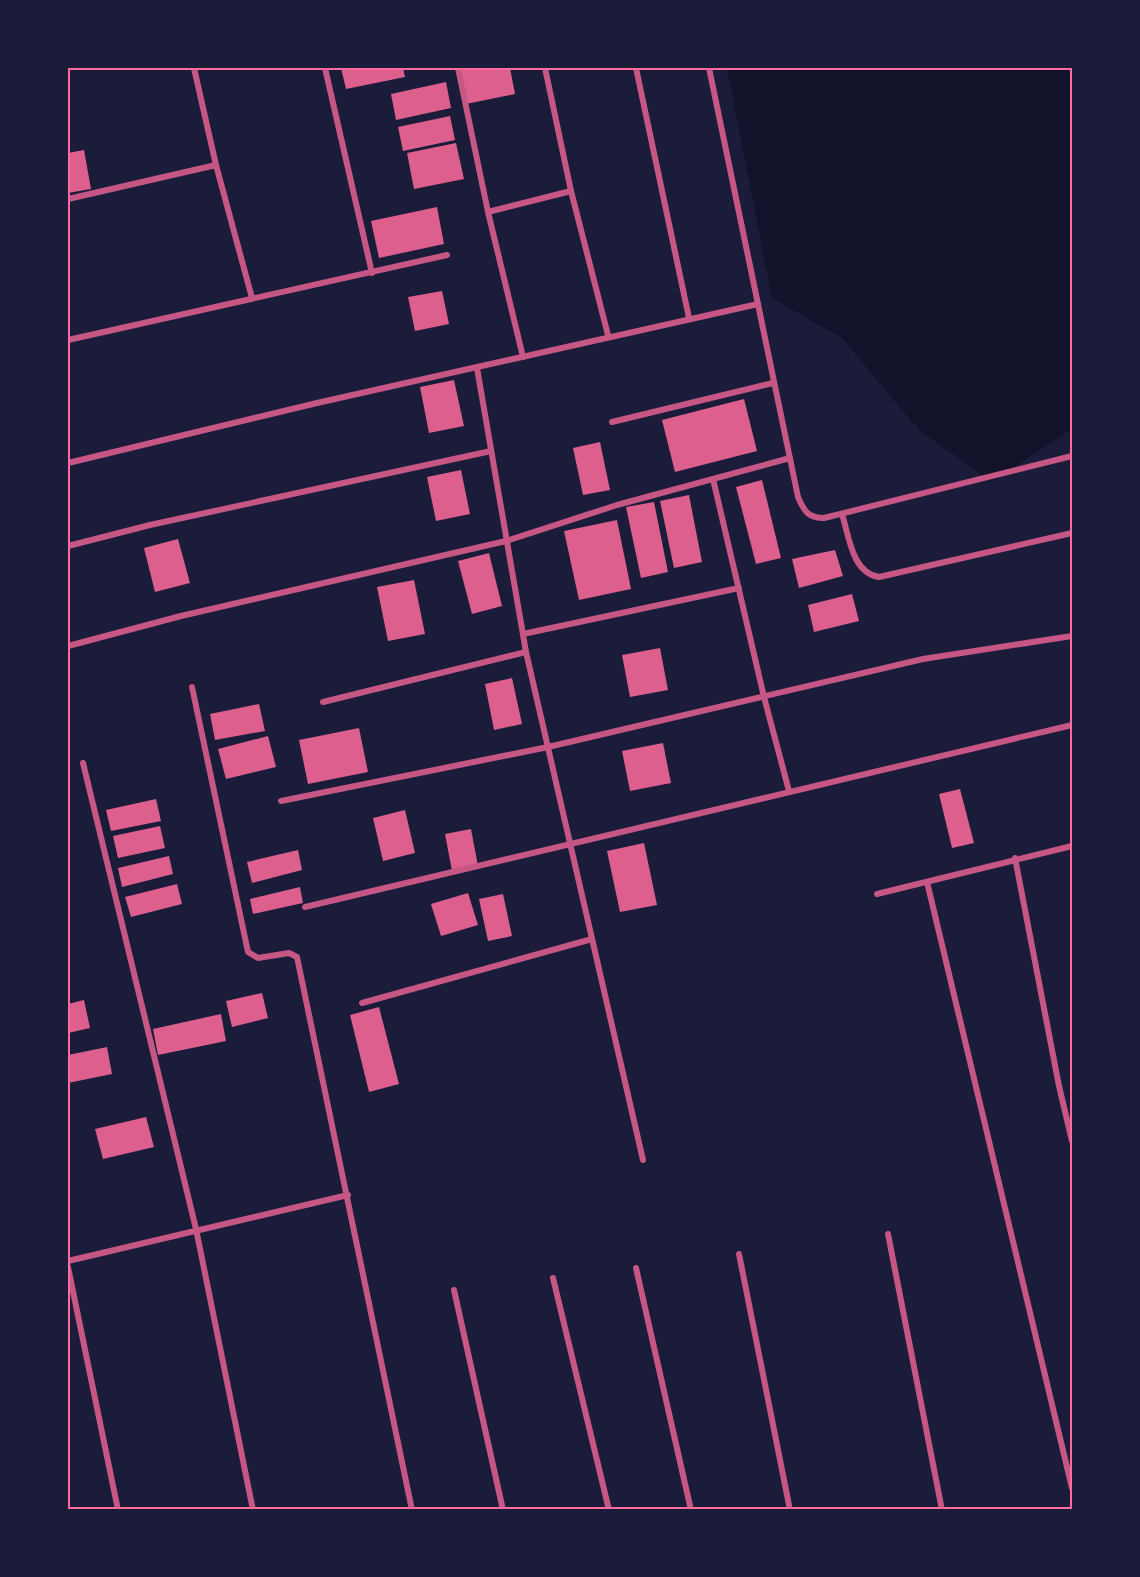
<svg xmlns="http://www.w3.org/2000/svg" width="1140" height="1577" viewBox="0 0 1140 1577" font-family="Signika,sans-serif">
  <style>
    .water { fill: #12122b }
    .building { fill: #dd5f8e }
    .lines { fill: none; stroke-linecap: round; stroke-linejoin: round }
    .minor { stroke: #c65784; stroke-width: 6 }
    .neatline { fill: none; stroke: #ff6b9d; stroke-width: 2 }
  </style>
  <rect width="100%" height="100%" fill="#1b1b3a"/>
  <path class="water" d="M 727,68 L 1072,68 L 1072,429 L 992,482 L 920,431 L 842,338 L 772,298 Z"/>
  <g class="building">
    <path d="M 341,68 L 403,68 L 405,77 L 346,89 Z"/>
    <path d="M 469,68 L 510,68 L 515,94 L 466,104 L 459,69 Z"/>
    <path d="M 446,82 L 451,108 L 396,120 L 391,94 Z"/>
    <path d="M 450,116 L 455,140 L 403,151 L 398,127 Z"/>
    <path d="M 456,143 L 464,179 L 414,189 L 407,153 Z"/>
    <path d="M 84,150 L 91,189 L 68,193 L 68,153 Z"/>
    <path d="M 437,207 L 444,244 L 379,258 L 371,221 Z"/>
    <path d="M 442,291 L 449,324 L 415,331 L 408,297 Z"/>
    <path d="M 454,380 L 464,426 L 429,433 L 420,387 Z"/>
    <path d="M 744,399 L 757,451 L 675,472 L 662,420 Z"/>
    <path d="M 600,442 L 610,490 L 583,495 L 573,448 Z"/>
    <path d="M 461,470 L 470,514 L 436,521 L 427,477 Z"/>
    <path d="M 762,480 L 781,558 L 756,564 L 736,487 Z"/>
    <path d="M 689,495 L 702,562 L 674,568 L 660,501 Z"/>
    <path d="M 654,502 L 668,572 L 641,578 L 626,507 Z"/>
    <path d="M 617,520 L 631,589 L 579,600 L 564,531 Z"/>
    <path d="M 178,539 L 190,583 L 155,592 L 144,548 Z"/>
    <path d="M 835,550 L 843,576 L 799,588 L 792,559 Z"/>
    <path d="M 489,553 L 502,606 L 472,614 L 458,561 Z"/>
    <path d="M 414,580 L 425,634 L 388,641 L 377,587 Z"/>
    <path d="M 852,594 L 859,621 L 814,632 L 808,605 Z"/>
    <path d="M 660,648 L 668,690 L 630,697 L 622,655 Z"/>
    <path d="M 512,678 L 522,724 L 494,730 L 485,684 Z"/>
    <path d="M 259,704 L 265,731 L 215,740 L 210,714 Z"/>
    <path d="M 359,728 L 368,772 L 308,784 L 299,740 Z"/>
    <path d="M 268,736 L 276,767 L 226,779 L 218,749 Z"/>
    <path d="M 663,743 L 671,783 L 630,791 L 622,751 Z"/>
    <path d="M 960,789 L 974,843 L 952,848 L 939,794 Z"/>
    <path d="M 156,799 L 161,821 L 111,831 L 106,810 Z"/>
    <path d="M 405,810 L 415,853 L 383,861 L 373,818 Z"/>
    <path d="M 160,826 L 165,848 L 118,858 L 113,836 Z"/>
    <path d="M 471,829 L 478,866 L 452,871 L 445,834 Z"/>
    <path d="M 644,843 L 657,905 L 620,912 L 607,851 Z"/>
    <path d="M 298,850 L 302,870 L 252,883 L 247,862 Z"/>
    <path d="M 169,856 L 173,874 L 122,887 L 118,868 Z"/>
    <path d="M 177,884 L 182,904 L 131,917 L 125,897 Z"/>
    <path d="M 300,887 L 303,903 L 253,914 L 250,899 Z"/>
    <path d="M 468,893 L 478,925 L 441,936 L 431,904 Z"/>
    <path d="M 503,894 L 512,936 L 488,941 L 479,899 Z"/>
    <path d="M 262,993 L 268,1018 L 232,1027 L 226,1001 Z"/>
    <path d="M 84,1000 L 90,1028 L 68,1033 L 68,1004 Z"/>
    <path d="M 379,1007 L 399,1084 L 369,1092 L 350,1015 Z"/>
    <path d="M 221,1014 L 226,1041 L 158,1055 L 153,1029 Z"/>
    <path d="M 107,1047 L 112,1074 L 68,1083 L 68,1055 Z"/>
    <path d="M 146,1117 L 154,1147 L 103,1159 L 95,1129 Z"/>
  </g>
  <g class="lines">
    <g class="minor">
      <path d="M 194,68 L 216,165 L 252,298"/>
      <path d="M 325,68 L 372,273"/>
      <path d="M 458,68 L 488,212 L 523,357"/>
      <path d="M 545,68 L 571,191 L 608,335"/>
      <path d="M 636,68 L 689,318"/>
      <path d="M 709,68 L 798,497 C 804,511 808,518 824,518 L 1072,456"/>
      <path d="M 68,199 L 216,165"/>
      <path d="M 488,212 L 571,191"/>
      <path d="M 68,340 L 447,255"/>
      <path d="M 477,368 L 526,652 L 643,1160"/>
      <path d="M 612,422 L 773,383"/>
      <path d="M 68,463 L 317,403 L 758,304"/>
      <path d="M 713,479 L 764,697 L 789,791"/>
      <path d="M 842,514 C 849,536 852,573 879,577 L 1072,533"/>
      <path d="M 68,546 L 150,525 L 491,451"/>
      <path d="M 523,634 L 739,588"/>
      <path d="M 68,646 L 181,616 L 506,541 L 617,505 L 790,458"/>
      <path d="M 192,687 L 248,952 L 258,958 L 289,953 L 297,957 L 412,1510"/>
      <path d="M 323,702 L 526,652"/>
      <path d="M 83,763 L 196,1229 L 253,1510"/>
      <path d="M 281,801 L 548,747 L 923,659 L 1072,636"/>
      <path d="M 1015,858 L 1059,1086 L 1072,1141"/>
      <path d="M 927,882 L 1072,1488"/>
      <path d="M 877,894 L 1072,846"/>
      <path d="M 305,907 L 1072,725"/>
      <path d="M 362,1003 L 592,939"/>
      <path d="M 888,1234 L 942,1510"/>
      <path d="M 739,1254 L 790,1510"/>
      <path d="M 68,1261 L 348,1195"/>
      <path d="M 68,1267 L 118,1510"/>
      <path d="M 636,1268 L 691,1510"/>
      <path d="M 553,1278 L 609,1510"/>
      <path d="M 454,1290 L 503,1510"/>
    </g>
  </g>
  <rect width="1140" height="1577" fill="none" stroke="#1b1b3a" stroke-width="138"/>
  <rect x="69" y="69" width="1002" height="1439" class="neatline"/>
</svg>
